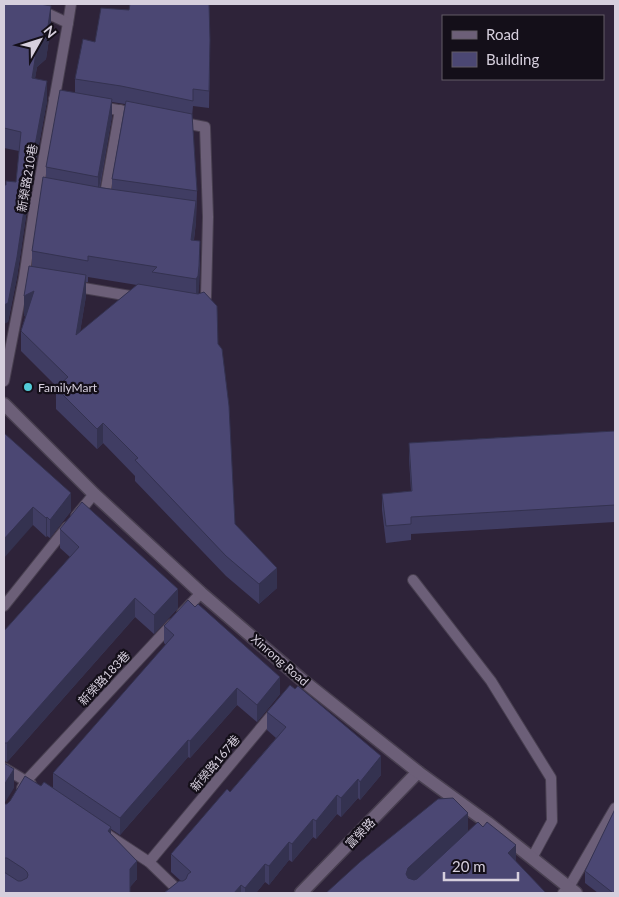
<svg xmlns="http://www.w3.org/2000/svg" width="619" height="897" viewBox="0 0 619 897" font-family="Lato,'Noto Sans TC',sans-serif">
  <style>
    .lines { fill: none; stroke-linecap: round; stroke-linejoin: round }
    .service-casing { stroke: #483f50; stroke-width: 12 }
    .minor-casing { stroke: #483f50; stroke-width: 15 }
    .tertiary-casing { stroke: #483f50; stroke-width: 15 }
    .service { stroke: #6c5f78; stroke-width: 10 }
    .minor { stroke: #6c5f78; stroke-width: 12 }
    .tertiary { stroke: #6c5f78; stroke-width: 12 }
    .wall { fill: #403d63; fill-rule: evenodd }
    .shaded-wall { fill: #343250 }
    .building { fill: #4b4773; stroke: #343250 }
    .poi-dot { fill: #52cbd8; stroke: #140f19; stroke-width: 2 }
    .labels { text-anchor: middle; dominant-baseline: central; stroke-width: 4.5; stroke-linejoin: round; paint-order: stroke }
    .street-label { font-size: 12px; fill: #d6cfdd; stroke: #140f19 }
    .poi-label { font-size: 12px; fill: #d6cfdd; stroke: #140f19; text-anchor: start }
  </style>
  <rect width="100%" height="100%" fill="#2e2339"/>
  <g class="lines">
    <g class="service-casing">
      <g id="service">
        <path d="M 68,23 L 71,4"/>
        <path d="M 54,99 L 71,102"/>
        <path d="M 101,107 L 135,113"/>
        <path d="M 179,122 L 205,127 L 208,217 L 206,297 L 201,305"/>
        <path d="M 104,200 L 120,110"/>
        <path d="M 72,286 L 136,297"/>
        <path d="M 4,381 L 24,278 L 35,204 L 38,190 L 68,23 L 27,4"/>
        <path d="M 76,516 L 94,494"/>
        <path d="M 413,580 L 491,681 L 551,778 L 552,821 L 532,858"/>
        <path d="M 4,606 L 67,527"/>
        <path d="M 182,613 L 201,593"/>
        <path d="M 4,768 L 31,784"/>
        <path d="M 22,788 L 26,781 L 172,624"/>
        <path d="M 108,835 L 149,862 L 181,893"/>
        <path d="M 149,862 L 275,711"/>
        <path d="M 563,893 L 569,887 L 615,808"/>
      </g>
    </g>
    <g class="minor-casing">
      <path id="minor" d="M 301,893 L 418,772"/>
    </g>
    <g class="tertiary-casing">
      <path id="tertiary" d="M 4,404 L 94,494 L 201,593 L 301,679 L 418,772 L 488,823 L 576,893"/>
    </g>
    <use href="#service" class="service"/>
    <use href="#minor" class="minor"/>
    <use href="#tertiary" class="tertiary"/>
  </g>
  <g class="wall">
    <path d="M 4,4 L 51,26 L 46,59 L 37,67 L 35,78 L 47,101 L 28,203 L 17,277 L 8,322 L 6,185 L 16,182 L 19,151 L 4,148 Z"/>
    <path d="M 95,42 L 210,57 L 209,108 L 193,106 L 192,117 L 197,191 L 196,222 L 194,240 L 200,262 L 199,287 L 198,294 L 218,344 L 235,524 L 277,588 L 259,604 L 226,576 L 135,481 L 135,476 L 103,443 L 97,449 L 56,409 L 56,388 L 57,387 L 21,351 L 21,331 L 26,315 L 24,316 L 32,266 L 32,251 L 46,177 L 46,167 L 75,92 L 75,79 ZM 112,102 L 125,104 L 112,179 L 112,189 L 100,187 L 112,116 ZM 88,277 L 137,285 L 80,332 L 86,296 L 86,282 L 88,282 Z"/>
    <path d="M 615,431 L 615,522 L 411,534 L 411,540 L 386,543 L 382,510 L 382,494 L 411,491 L 409,459 L 409,443 Z"/>
    <path d="M 4,433 L 71,511 L 50,538 L 47,536 L 46,537 L 33,525 Z"/>
    <path d="M 60,529 L 178,608 L 154,634 L 135,617 L 7,762 L 4,761 L 4,631 L 70,557 L 60,548 Z"/>
    <path d="M 164,626 L 280,694 L 257,722 L 237,705 L 190,758 L 188,757 L 120,835 L 111,829 L 111,835 L 137,879 L 130,887 L 4,893 L 4,804 L 7,804 L 41,786 L 53,788 L 53,773 L 166,645 L 164,643 Z"/>
    <path d="M 267,712 L 381,775 L 360,800 L 358,798 L 341,817 L 337,814 L 316,839 L 313,837 L 292,862 L 289,860 L 269,885 L 265,882 L 256,893 L 164,893 L 181,881 L 171,872 L 171,854 L 230,792 L 276,738 L 267,730 Z"/>
    <path d="M 585,871 L 615,893 L 598,893 L 585,883 Z"/>
  </g>
  <g class="shaded-wall">
    <path d="M 51,6 L 51,26 L 46,59 L 37,67 L 32,97 L 32,78 L 37,47 Z"/>
    <path d="M 47,81 L 47,101 L 28,203 L 17,277 L 8,322 L 4,324 L 4,305 L 28,183 Z"/>
    <path d="M 112,99 L 112,116 L 98,194 L 98,177 Z"/>
    <path d="M 196,201 L 196,222 L 191,261 L 191,240 Z"/>
    <path d="M 200,241 L 199,287 L 198,297 L 196,300 L 196,279 Z"/>
    <path d="M 86,275 L 86,296 L 76,356 L 76,335 Z"/>
    <path d="M 34,291 L 34,312 L 24,316 L 24,296 Z"/>
    <path d="M 103,423 L 103,443 L 97,449 L 97,429 Z"/>
    <path d="M 71,493 L 71,511 L 50,538 L 50,520 Z"/>
    <path d="M 33,507 L 33,525 L 4,558 L 4,539 Z"/>
    <path d="M 47,517 L 47,536 L 46,537 L 46,518 Z"/>
    <path d="M 277,568 L 277,588 L 259,604 L 259,584 Z"/>
    <path d="M 178,589 L 178,608 L 154,634 L 154,615 Z"/>
    <path d="M 135,598 L 135,617 L 7,762 L 7,743 Z"/>
    <path d="M 280,677 L 280,694 L 257,722 L 257,705 Z"/>
    <path d="M 237,688 L 237,705 L 190,758 L 190,741 Z"/>
    <path d="M 188,740 L 188,757 L 120,835 L 120,818 Z"/>
    <path d="M 381,756 L 381,775 L 360,800 L 360,782 Z"/>
    <path d="M 14,769 L 14,788 L 4,804 L 4,785 Z"/>
    <path d="M 358,779 L 358,798 L 341,817 L 341,798 Z"/>
    <path d="M 337,795 L 337,814 L 316,839 L 316,821 Z"/>
    <path d="M 468,813 L 468,832 L 408,888 L 406,874 L 408,868 Z"/>
    <path d="M 313,819 L 313,837 L 292,862 L 292,844 Z"/>
    <path d="M 111,827 L 111,845 L 108,831 Z"/>
    <path d="M 289,842 L 289,860 L 269,885 L 269,866 Z"/>
    <path d="M 516,845 L 516,865 L 508,853 Z"/>
    <path d="M 137,861 L 137,879 L 130,887 L 130,869 Z"/>
    <path d="M 265,864 L 265,882 L 256,893 L 245,893 L 245,888 Z"/>
    <path d="M 241,885 L 241,893 L 234,893 Z"/>
  </g>
  <g class="building">
    <path d="M 4,4 L 40,4 L 51,6 L 46,39 L 37,47 L 32,78 L 47,81 L 28,183 L 17,257 L 8,303 L 4,305 L 4,185 L 6,185 L 6,181 L 16,182 L 21,132 L 4,128 Z"/>
    <path d="M 130,4 L 209,4 L 210,40 L 209,91 L 193,89 L 193,101 L 121,86 L 75,79 L 83,39 L 95,42 L 101,8 L 129,10 Z"/>
    <path d="M 60,90 L 112,99 L 98,177 L 46,167 Z"/>
    <path d="M 126,101 L 192,114 L 197,191 L 112,179 Z"/>
    <path d="M 43,177 L 103,188 L 196,201 L 191,240 L 200,241 L 199,266 L 198,276 L 196,279 L 152,272 L 157,267 L 88,256 L 88,261 L 32,251 Z"/>
    <path d="M 29,266 L 86,275 L 76,335 L 138,284 L 198,294 L 204,292 L 217,306 L 218,344 L 222,349 L 229,406 L 235,524 L 277,568 L 259,584 L 226,556 L 135,460 L 138,458 L 103,423 L 97,429 L 56,388 L 68,377 L 21,331 L 34,291 L 24,296 Z"/>
    <path d="M 615,431 L 615,505 L 411,517 L 411,524 L 386,526 L 382,494 L 412,491 L 409,443 Z"/>
    <path d="M 4,433 L 71,493 L 50,520 L 47,517 L 46,518 L 33,507 L 4,539 Z"/>
    <path d="M 82,502 L 178,589 L 154,615 L 135,598 L 7,743 L 4,743 L 4,631 L 79,547 L 60,529 Z"/>
    <path d="M 188,600 L 195,607 L 198,604 L 280,677 L 257,705 L 237,688 L 190,741 L 188,740 L 120,818 L 53,773 L 174,635 L 164,626 Z"/>
    <path d="M 290,685 L 295,689 L 298,686 L 381,756 L 360,782 L 358,779 L 341,798 L 337,795 L 316,821 L 313,819 L 292,844 L 289,842 L 269,866 L 265,864 L 245,888 L 241,885 L 234,893 L 164,893 L 179,881 L 183,881 L 186,879 L 188,874 L 191,872 L 171,854 L 227,789 L 230,792 L 286,727 L 267,712 Z"/>
    <path d="M 4,763 L 14,769 L 4,785 Z"/>
    <path d="M 25,776 L 41,786 L 44,782 L 111,827 L 108,831 L 137,861 L 130,869 L 130,893 L 4,893 L 4,872 L 18,881 L 21,881 L 27,878 L 28,875 L 27,872 L 24,869 L 7,858 L 4,858 L 4,804 L 7,804 L 10,801 Z"/>
    <path d="M 453,798 L 468,813 L 408,868 L 406,874 L 408,878 L 414,880 L 417,879 L 478,822 L 483,827 L 487,822 L 516,845 L 508,853 L 546,893 L 326,893 L 360,862 L 438,799 Z"/>
    <path d="M 615,809 L 615,893 L 613,893 L 585,871 Z"/>
  </g>
  <circle class="poi-dot" cx="28" cy="387" r="5"/>
  <g class="labels">
    <g class="street-label">
      <text transform="translate(27 178) rotate(-80)">新榮路210巷</text>
      <text transform="translate(280 660) rotate(41)">Xinrong Road</text>
      <text transform="translate(104 678) rotate(-47)">新榮路183巷</text>
      <text transform="translate(215 763) rotate(-50)">新榮路167巷</text>
      <text transform="translate(360 833) rotate(-46)">富榮路</text>
    </g>
    <g class="poi-label">
      <text x="38" y="387">FamilyMart</text>
    </g>
  </g>
  <rect width="619" height="897" fill="none" stroke="#d6cfdd" stroke-width="10"/>
  <rect x="442" y="15" width="162" height="65" fill="#140f19" stroke="#625c67"/>
  <rect x="452" y="31" width="25" height="8" fill="#6c5f78" stroke="#625c67"/>
  <text x="486" y="40" font-size="15" fill="#d6cfdd">Road</text>
  <rect x="452" y="52" width="25" height="15" fill="#4b4773" stroke="#625c67"/>
  <text x="486" y="65" font-size="15" fill="#d6cfdd">Building</text>
  <g transform="translate(40 40) rotate(51)" stroke="#140f19" stroke-width="4" paint-order="stroke">
  <path d="M0-4L9 19L0 12L-9 19Z" fill="#d6cfdd"/>
  <text y="-8" font-size="14" font-weight="bold" text-anchor="middle" fill="#d6cfdd">N</text>
  </g>
  <path d="M444 872v8h74v-8" fill="none" stroke="#d6cfdd" stroke-width="2.5"/>
  <text x="452" y="872" font-size="15" fill="#d6cfdd" stroke="#140f19" stroke-width="4" paint-order="stroke">20 m</text>
</svg>
